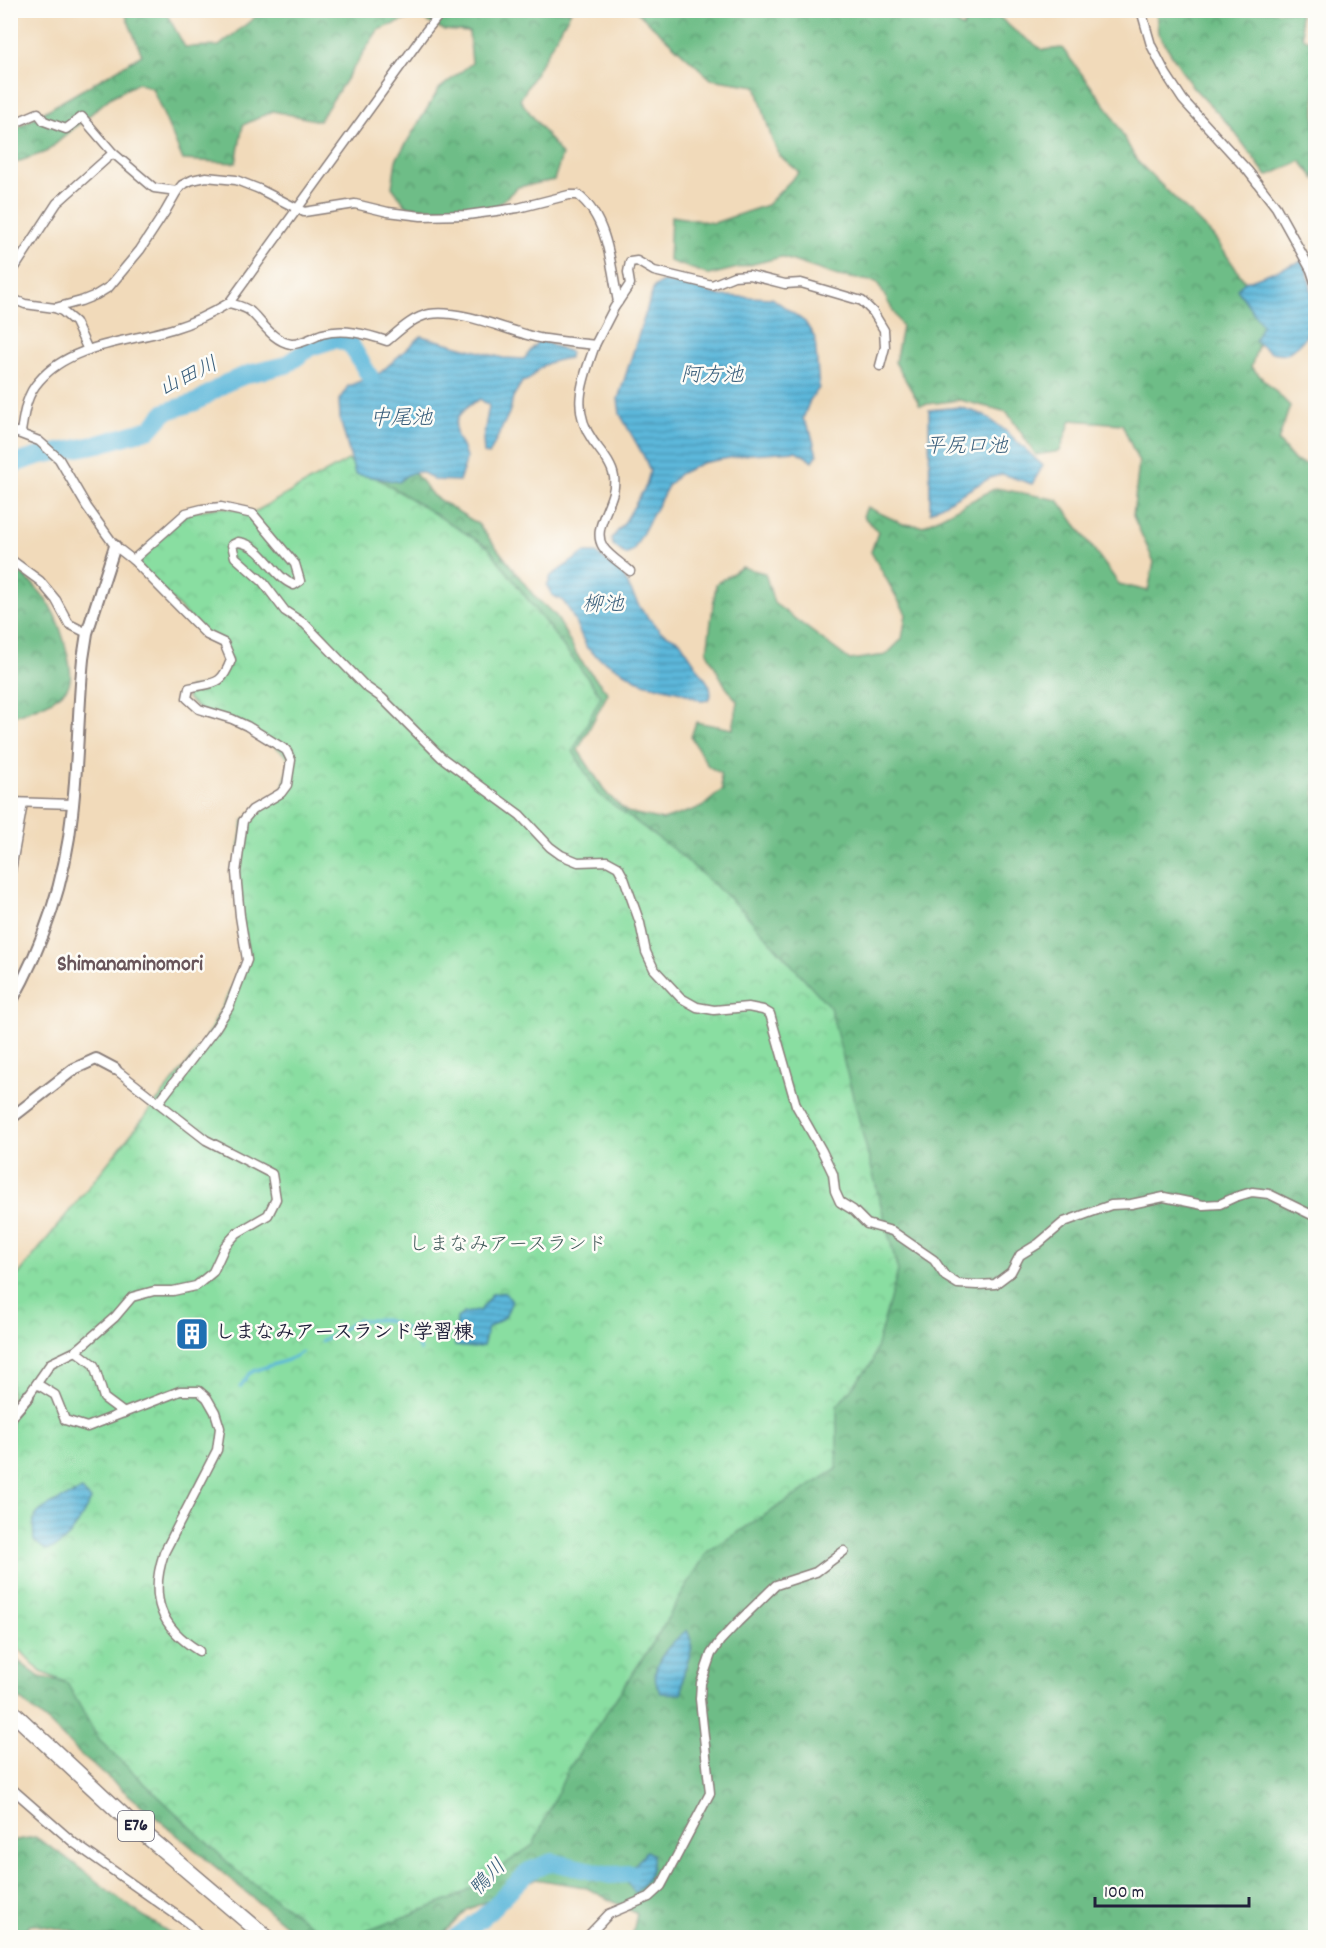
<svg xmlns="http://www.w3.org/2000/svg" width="1326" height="1948" viewBox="0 0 1326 1948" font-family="Dekko,'Klee One',sans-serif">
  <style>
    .forest { fill: url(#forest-crowns); stroke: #487061; stroke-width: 1.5 }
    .park { fill: url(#park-crowns); stroke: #56806e; stroke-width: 1.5 }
    .water { fill: url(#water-rules); stroke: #3f6c8a; stroke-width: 1.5 }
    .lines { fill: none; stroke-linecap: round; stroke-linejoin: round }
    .stream { stroke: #5cb7da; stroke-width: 3 }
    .river { stroke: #5cb7da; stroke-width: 18 }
    .minor-casing { stroke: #8a7e7a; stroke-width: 11 }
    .tertiary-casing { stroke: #8a7e7a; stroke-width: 14 }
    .motorway-casing { stroke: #8a7e7a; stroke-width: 18 }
    .minor { stroke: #fff; stroke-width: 8 }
    .tertiary { stroke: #fff; stroke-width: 10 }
    .motorway { stroke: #fff; stroke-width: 15 }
    .labels { text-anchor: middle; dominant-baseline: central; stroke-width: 5; stroke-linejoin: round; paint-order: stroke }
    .shield { fill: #fdfcf7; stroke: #646373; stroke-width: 1.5 }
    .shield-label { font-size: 18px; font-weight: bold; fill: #22223b }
    .park-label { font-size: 20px; fill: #415a5a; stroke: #fdfcf7 }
    .poi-label { font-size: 20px; font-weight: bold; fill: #22223b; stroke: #fdfcf7; text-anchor: start }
    .water-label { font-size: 21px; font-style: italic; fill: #395e7b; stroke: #fdfcf7 }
    .quarter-label { font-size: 22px; font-weight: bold; fill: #69565b; stroke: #fdfcf7 }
  </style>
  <defs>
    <pattern id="forest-crowns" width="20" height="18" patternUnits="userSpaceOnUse" patternTransform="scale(1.5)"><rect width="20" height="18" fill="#6ebd87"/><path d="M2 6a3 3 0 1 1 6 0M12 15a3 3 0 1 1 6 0" fill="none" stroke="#5a9970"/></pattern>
    <pattern id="park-crowns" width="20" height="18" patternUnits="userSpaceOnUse" patternTransform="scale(1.5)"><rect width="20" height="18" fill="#89dea1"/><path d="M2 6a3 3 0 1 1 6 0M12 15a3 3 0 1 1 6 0" fill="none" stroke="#76be8c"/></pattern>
    <pattern id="water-rules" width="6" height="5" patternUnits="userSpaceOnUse" patternTransform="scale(1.5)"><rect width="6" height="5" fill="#5cb7da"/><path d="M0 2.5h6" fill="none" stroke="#4c94b2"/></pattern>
  </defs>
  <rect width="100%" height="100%" fill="#fdfcf7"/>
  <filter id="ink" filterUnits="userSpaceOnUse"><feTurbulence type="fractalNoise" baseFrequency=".0167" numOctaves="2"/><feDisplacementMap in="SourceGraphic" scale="12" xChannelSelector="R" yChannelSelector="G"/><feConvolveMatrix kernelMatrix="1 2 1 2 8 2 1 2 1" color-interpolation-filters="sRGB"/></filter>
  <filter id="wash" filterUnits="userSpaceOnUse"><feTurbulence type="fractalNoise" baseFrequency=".008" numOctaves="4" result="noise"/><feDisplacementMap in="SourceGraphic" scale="24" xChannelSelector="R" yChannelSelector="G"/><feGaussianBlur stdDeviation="1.35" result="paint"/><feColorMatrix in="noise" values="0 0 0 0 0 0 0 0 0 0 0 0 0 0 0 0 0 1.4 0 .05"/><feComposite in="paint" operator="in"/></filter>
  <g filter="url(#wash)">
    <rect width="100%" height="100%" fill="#f1daba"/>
    <g class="forest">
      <path d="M 124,11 L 165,11 L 185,47 L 219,46 L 263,11 L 571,11 L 520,100 L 562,155 L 554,180 L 518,187 L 493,209 L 455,211 L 406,206 L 392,187 L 396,160 L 439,89 L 472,63 L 469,32 L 444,30 L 416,16 L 378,30 L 319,121 L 273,111 L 243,125 L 236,163 L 183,160 L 152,88 L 138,83 L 111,97 L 46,152 L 11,164 L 10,132 L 142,55 Z"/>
      <path d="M 636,11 L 946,11 L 947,15 L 963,28 L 970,11 L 999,11 L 997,15 L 1015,31 L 1043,50 L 1062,48 L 1109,110 L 1137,161 L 1214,237 L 1268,315 L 1251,367 L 1290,406 L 1278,441 L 1295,461 L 1315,467 L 1315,1937 L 632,1937 L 637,1914 L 585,1887 L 535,1879 L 467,1910 L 440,1937 L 300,1937 L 82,1756 L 51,1725 L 11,1692 L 10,1655 L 40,1677 L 66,1682 L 328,839 L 239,521 L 339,489 L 402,457 L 433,496 L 478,524 L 535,597 L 556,616 L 580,660 L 608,693 L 578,750 L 607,794 L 627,812 L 663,820 L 702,807 L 722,790 L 720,773 L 708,766 L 691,737 L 696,722 L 733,729 L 738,702 L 726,687 L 707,652 L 716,584 L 742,567 L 765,573 L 774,603 L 850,660 L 886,655 L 902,639 L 906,614 L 871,552 L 878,532 L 863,516 L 867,507 L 903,524 L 923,526 L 996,488 L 1058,500 L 1119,584 L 1148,591 L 1154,562 L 1133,516 L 1139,463 L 1122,424 L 1071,420 L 1060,451 L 1036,455 L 1007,412 L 960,400 L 920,405 L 895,362 L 902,327 L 877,282 L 838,276 L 781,257 L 710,275 L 669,261 L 671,216 L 714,223 L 767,205 L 799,172 L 780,156 L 772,140 L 756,86 L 711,79 Z"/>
      <path d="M 1156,11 L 1299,11 L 1303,38 L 1315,43 L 1315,179 L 1301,161 L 1267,176 L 1230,126 L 1191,85 L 1158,33 Z"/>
      <path d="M 11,567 C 46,589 60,618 68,657 C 70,666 73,680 67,688 C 54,703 32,709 14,716 L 11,728 Z"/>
      <path d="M 35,1837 L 64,1856 L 131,1908 L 176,1937 L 87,1937 L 75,1931 L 30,1924 L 21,1937 L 11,1937 L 11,1841 Z"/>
    </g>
    <path class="park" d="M 348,460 L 488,547 L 601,696 L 573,751 L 597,793 L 677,852 L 741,909 L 830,1007 L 898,1271 L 872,1363 L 837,1406 L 837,1469 L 707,1552 L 653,1643 L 568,1770 L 533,1845 L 457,1897 L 351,1937 L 328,1937 L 240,1874 L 99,1740 L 67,1683 L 41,1672 L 11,1640 L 11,1284 L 203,1044 L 246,960 L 237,861 L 243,821 L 281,793 L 291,760 L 266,738 L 199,709 L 187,698 L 189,688 L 214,684 L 231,660 L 133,560 L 186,513 L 221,507 L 253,513 Z"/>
    <g class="water">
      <path d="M 1302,261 C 1307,267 1308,275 1310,283 C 1317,316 1316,335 1286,354 L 1270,352 L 1255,341 L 1262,325 L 1237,289 L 1245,282 Z"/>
      <path d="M 663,282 L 682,284 L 721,296 L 772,298 L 805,322 L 815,338 L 819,388 L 810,400 L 803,419 L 811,433 L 817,455 L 813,461 L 796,451 L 750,454 L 702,463 L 679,474 L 668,486 L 633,551 L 626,555 L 613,545 L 611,539 L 623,525 L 646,486 L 650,471 L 644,457 L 620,414 L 618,399 L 654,287 Z"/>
      <path d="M 421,336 L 503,358 L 524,359 L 539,340 L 570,352 L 569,358 C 558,360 545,362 537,371 C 531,377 531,380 522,382 L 513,397 L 510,411 L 489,455 L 484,453 L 483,439 L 489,406 L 480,399 C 466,406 451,418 457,436 C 460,444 465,450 466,458 C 466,465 461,474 459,481 L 433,480 C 422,468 410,470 399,482 L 355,474 L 340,419 L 339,400 L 348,386 L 380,373 Z"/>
      <path d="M 959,407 L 984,415 L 1006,431 L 1043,466 L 1032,484 L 1002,474 L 988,479 L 930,512 L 929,410 Z"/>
      <path d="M 584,553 L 596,553 L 623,575 L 640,608 L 660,631 L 680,641 L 710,686 L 711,695 L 708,700 L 702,701 L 681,692 L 643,683 L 599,658 L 587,648 L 570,611 L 563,601 L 552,595 L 547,586 L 551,576 Z"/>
      <path d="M 504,1292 L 512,1301 L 505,1317 L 488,1328 L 483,1346 L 474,1348 L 455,1346 L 457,1318 L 464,1313 L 480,1311 L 492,1294 Z"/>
      <path d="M 82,1490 L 91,1500 C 80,1519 69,1547 46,1550 L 34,1541 C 34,1534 32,1524 35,1517 C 40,1506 71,1496 82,1490 Z"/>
      <path d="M 687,1630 C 695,1648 692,1648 686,1666 C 682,1674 683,1685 682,1694 L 661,1693 C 644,1669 669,1644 687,1630 Z"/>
      <path d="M 646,1851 L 652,1854 C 654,1870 647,1882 635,1893 L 625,1880 L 626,1870 L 635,1865 Z"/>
    </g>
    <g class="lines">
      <g class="stream">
        <path d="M 321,1341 L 358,1320 L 384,1320 L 395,1323 L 413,1332 L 420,1351"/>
        <path d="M 240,1387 L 249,1374 L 256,1370 L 288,1360 L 302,1352"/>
      </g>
      <g class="river">
        <path d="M 10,469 L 17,463 L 38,456 L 99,444 L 150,429 L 165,412 L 196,402 L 226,383 L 248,374 L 286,365 L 311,347 L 336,339 L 351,345 L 370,377"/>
        <path d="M 455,1938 L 482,1918 L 529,1871 L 552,1862 L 610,1875 L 630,1874"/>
      </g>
    </g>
  </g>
  <g filter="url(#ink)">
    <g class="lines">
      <g class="minor-casing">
        <g id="minor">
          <path d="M 1141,10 L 1151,45 L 1166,74 L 1183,100 L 1248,171 L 1276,207 L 1311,270 L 1316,285"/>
          <path d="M 10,125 L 38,113 L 44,121 L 66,129 L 82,117 L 113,153"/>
          <path d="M 10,275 L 57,203 L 113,153 L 154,188 L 177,191"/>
          <path d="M 10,298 L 25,304 L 55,308 L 62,311 L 75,322 L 88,350"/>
          <path d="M 229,303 C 236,305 246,307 251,312 C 263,323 273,341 291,344 C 300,345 313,337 322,334 C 344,328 366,334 387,341 C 400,330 413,317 430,314 C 461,309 508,331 539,338 C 557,341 577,343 595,345 L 614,308 L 630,284 L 628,272 L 630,262 L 637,261 L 654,271 L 712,285 L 734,276 L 749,275 L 785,284 L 801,283 L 862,301 L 873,312 L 884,330 L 885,347 L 880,366"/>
          <path d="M 55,308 L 81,301 L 96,295 L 109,287 L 140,250 L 165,212 L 177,191 L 182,185 L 192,180 L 206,177 L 236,180 L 259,189 L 304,212 L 355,204 L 388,212 L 421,216 L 467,215 L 518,208 L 569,195 L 578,195 C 608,218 611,266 618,302"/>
          <path d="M 595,345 C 583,380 570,408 593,441 C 601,452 612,464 614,477 C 618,501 590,527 603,547 C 609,556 622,564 630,571"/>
          <path d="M 10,430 L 39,441 L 59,459 L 87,507 L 115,546 L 133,560 L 207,635 L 224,643 L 231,660 C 221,687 214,682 189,688 L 187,698 L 199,709 L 232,719 L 247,726 L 286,750 L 291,760 L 287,785 L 281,793 L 252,810 L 243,821 L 236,873 L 240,916 L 247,960 L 229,1007 L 215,1029 L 158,1103"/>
          <path d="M 21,432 C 24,414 26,395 39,381 C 71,343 131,342 175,328 C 195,322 212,313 229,303 L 426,31 L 443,10"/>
          <path d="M 10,559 L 40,581 L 56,600 L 69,624 L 87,633"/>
          <path d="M 133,560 L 186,513 L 202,509 L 221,507 L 253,514 L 295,564 L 300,581 L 294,585 C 272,577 264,545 238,542 L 232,545 L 235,557 L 263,582 L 285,611 L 305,624 L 365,686 L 382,698 L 441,757 L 520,815 L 550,847 L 561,855 L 578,862 L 607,861 L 618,867 L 624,878 L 640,923 L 646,952 L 654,969 L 681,998 L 697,1007 L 714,1010 L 748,1007 L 763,1010 L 770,1014 L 796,1105 L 822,1151 L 833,1174 L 835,1191 L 840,1202 L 853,1210 L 867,1224 L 892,1231 L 934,1260 L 945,1276 L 958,1284 L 977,1285 L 995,1284 L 1011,1272 L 1020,1255 L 1038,1244 L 1064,1222 L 1111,1205 L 1131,1204 L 1164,1197 L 1203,1205 L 1220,1204 L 1235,1197 L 1252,1192 L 1269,1194 L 1316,1217"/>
          <path d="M 10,802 L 73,804"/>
          <path d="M 10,876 L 23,803"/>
          <path d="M 76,1351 L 94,1365 L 104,1398 L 124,1413"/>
          <path d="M 37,1384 L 55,1395 L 65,1420 L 87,1427 L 180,1391 L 199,1391 L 207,1398 L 215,1412 L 220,1428 L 217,1450 L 164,1553 C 149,1598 160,1627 199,1651"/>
          <path d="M 28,1396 L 51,1363 L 76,1351 L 115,1317 L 132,1297 L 154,1291 L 173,1291 L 196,1286 L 213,1272 L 225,1246 L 237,1233 L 268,1215 L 276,1199 L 272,1174 L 206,1140 L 115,1069"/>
          <path d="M 10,1787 L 74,1843 L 189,1924 L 202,1938"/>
          <path d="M 586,1938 L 609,1914 L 649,1897 L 661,1886 L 710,1793 L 700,1699 L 701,1683 L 711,1654 L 720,1641 L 738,1622 L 776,1585 L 816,1572 L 844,1551"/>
        </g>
      </g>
      <g class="tertiary-casing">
        <g id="tertiary">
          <path d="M 10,1004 C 43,946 65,881 72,814 C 78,763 78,711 83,659 L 87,633 L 115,546"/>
          <path d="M 10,1117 L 15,1115 L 74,1069 L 96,1059 L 115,1069"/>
          <path d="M 10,1417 L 28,1396"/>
        </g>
      </g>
      <g class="motorway-casing">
        <path id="motorway" d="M 10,1710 L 128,1820 L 267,1938"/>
      </g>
      <use href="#minor" class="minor"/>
      <use href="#tertiary" class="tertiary"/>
      <use href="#motorway" class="motorway"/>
    </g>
  </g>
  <defs>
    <g id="building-square" transform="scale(1.725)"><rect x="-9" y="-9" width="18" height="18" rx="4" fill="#1f6fb2" stroke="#fdfcf7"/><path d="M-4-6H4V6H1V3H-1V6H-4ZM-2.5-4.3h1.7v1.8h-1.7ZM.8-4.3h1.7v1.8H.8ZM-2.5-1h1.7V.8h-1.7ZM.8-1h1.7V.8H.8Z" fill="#fff"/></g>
  </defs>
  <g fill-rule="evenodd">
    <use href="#building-square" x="192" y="1334"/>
  </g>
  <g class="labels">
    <rect class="shield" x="118" y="1811" width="36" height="30" rx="4.5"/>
    <g class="shield-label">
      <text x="136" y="1826">E76</text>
    </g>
    <g class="park-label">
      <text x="508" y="1246">しまなみアースランド</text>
    </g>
    <g class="poi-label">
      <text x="215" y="1334">しまなみアースランド学習棟</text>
    </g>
    <g class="water-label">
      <text x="712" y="377">阿方池</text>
      <text transform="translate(189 378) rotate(-26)">山田川</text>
      <text x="401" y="420">中尾池</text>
      <text x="966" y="448">平尻口池</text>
      <text x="603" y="606">柳池</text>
      <text transform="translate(489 1879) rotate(-45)">鴨川</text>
    </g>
    <g class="quarter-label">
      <text x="130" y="965">Shimanaminomori</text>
    </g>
  </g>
  <rect width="1326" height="1948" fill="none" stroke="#fdfcf7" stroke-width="36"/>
  <path d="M1095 1897v9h154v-9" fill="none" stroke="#22223b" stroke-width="3"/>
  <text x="1104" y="1897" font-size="18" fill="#22223b" stroke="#fdfcf7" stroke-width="4.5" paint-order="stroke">100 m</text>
</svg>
